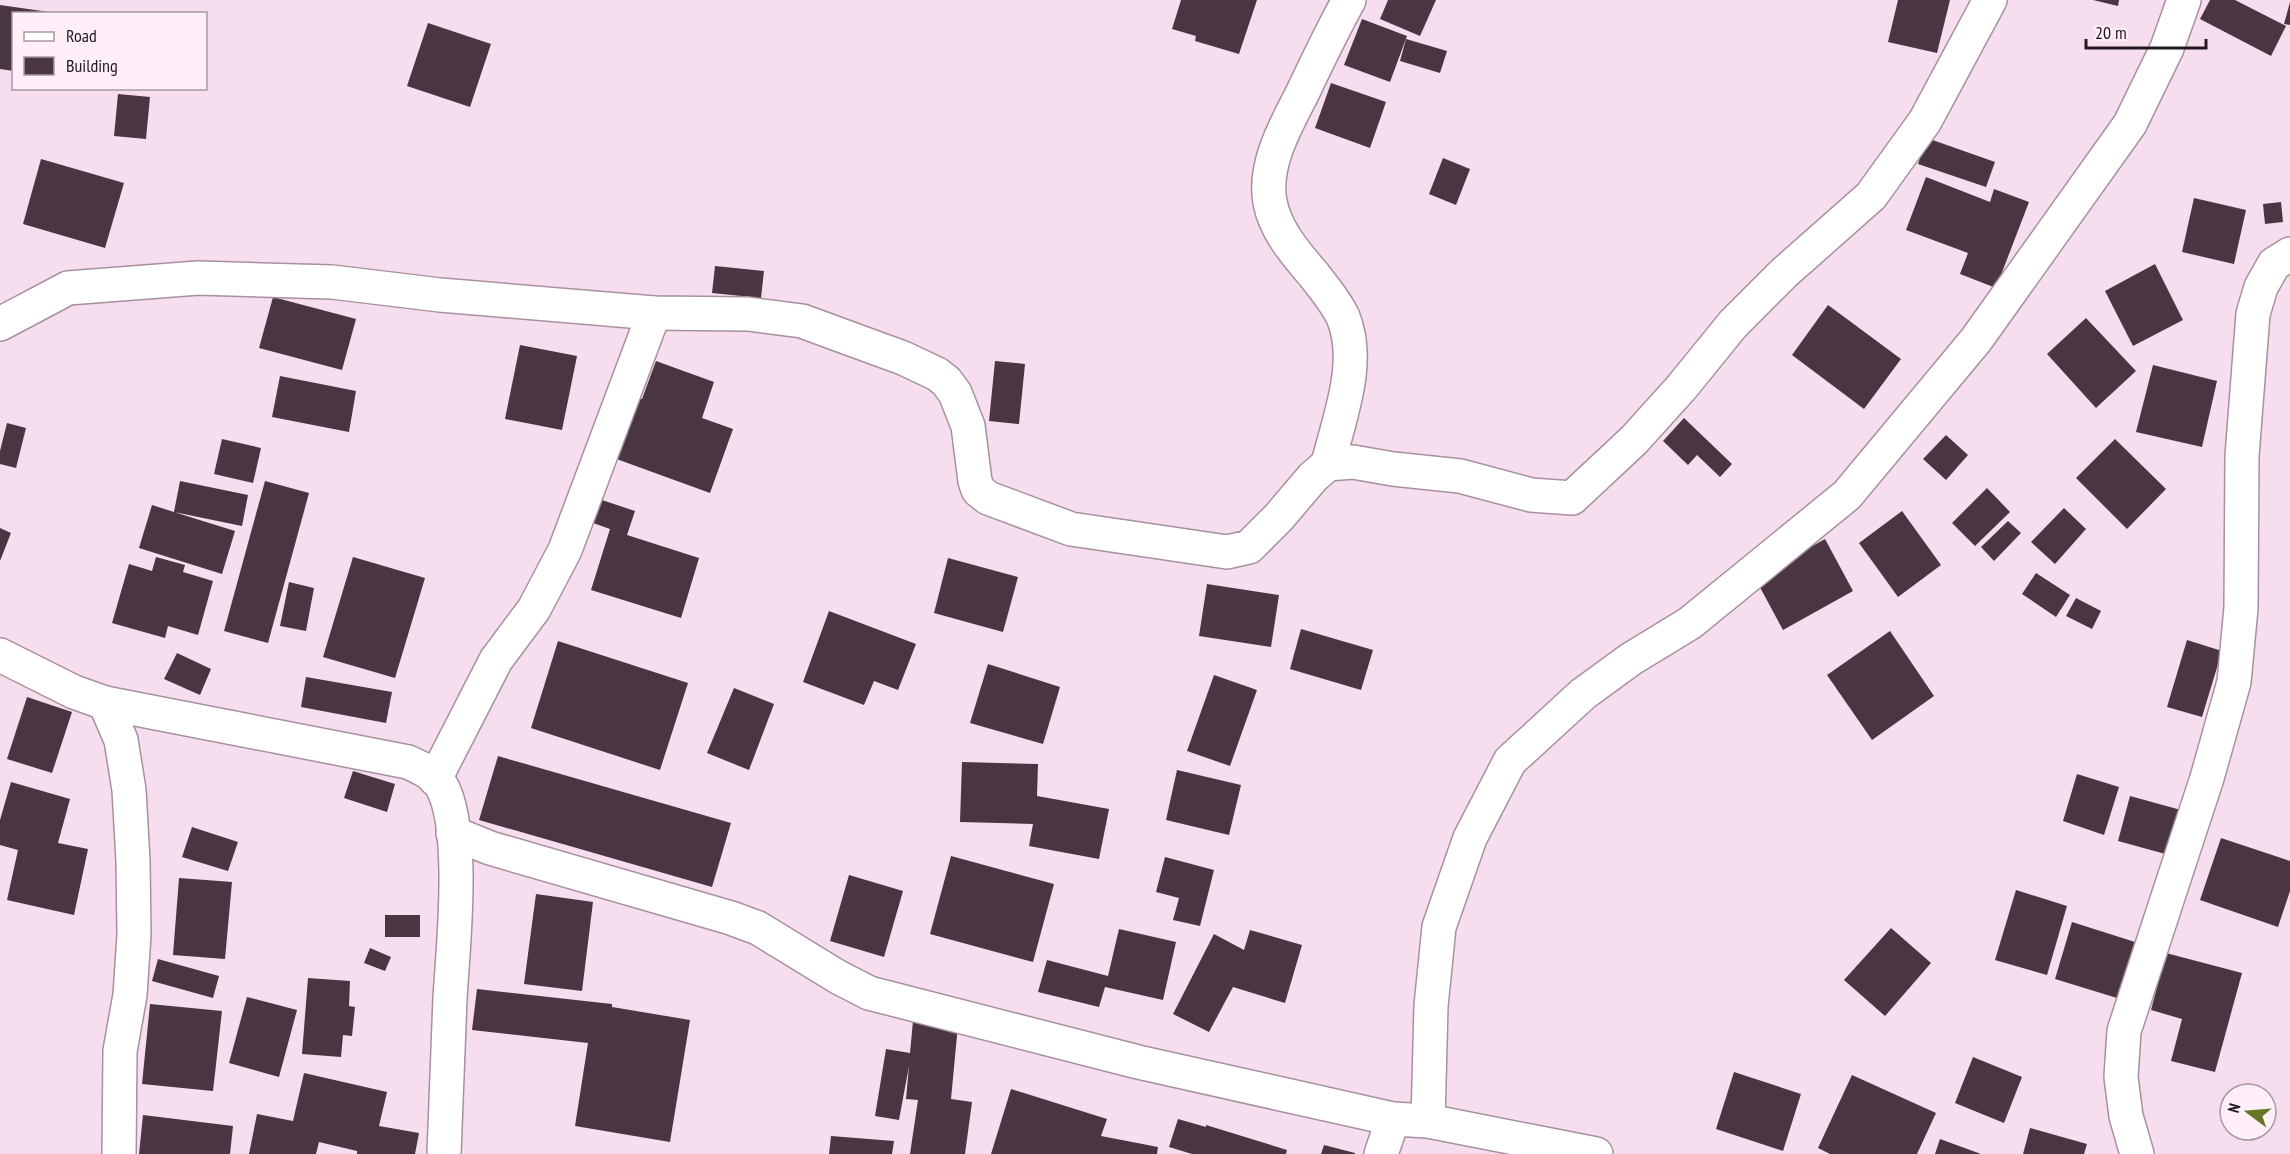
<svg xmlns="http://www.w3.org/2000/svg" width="2290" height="1154" viewBox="0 0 2290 1154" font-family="'PT Sans Narrow',sans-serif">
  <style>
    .building { fill: #493642 }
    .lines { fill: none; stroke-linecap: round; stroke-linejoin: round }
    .minor-casing { stroke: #a7909f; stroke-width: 36 }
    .minor { stroke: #fff; stroke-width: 33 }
  </style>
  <rect width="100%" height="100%" fill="#f7deee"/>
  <g class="building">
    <path d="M 1181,0 L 1257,0 L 1239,54 L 1195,41 L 1196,36 L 1172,29 Z"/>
    <path d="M 1388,0 L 1436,0 L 1420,36 L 1380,19 Z"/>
    <path d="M 1898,0 L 1950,0 L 1937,53 L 1888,42 Z"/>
    <path d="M 2093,0 L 2119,0 L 2118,6 Z"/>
    <path d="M 2210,0 L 2235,0 L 2286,26 L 2271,56 L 2200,19 Z"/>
    <path d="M 2290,2 L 2290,25 L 2284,24 Z"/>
    <path d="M 0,5 L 49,12 L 14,14 L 14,71 L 0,69 Z"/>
    <path d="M 1362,19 L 1407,36 L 1390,82 L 1344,65 Z"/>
    <path d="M 428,23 L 491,44 L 470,107 L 407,86 Z"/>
    <path d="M 1406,39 L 1447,51 L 1440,73 L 1400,61 Z"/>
    <path d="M 1331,83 L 1386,102 L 1370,148 L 1315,128 Z"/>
    <path d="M 118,94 L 150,97 L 146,139 L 114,136 Z"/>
    <path d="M 1927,138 L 1995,162 L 1986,187 L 1918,164 Z"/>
    <path d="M 1443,158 L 1470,169 L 1456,205 L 1429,194 Z"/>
    <path d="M 41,159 L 124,183 L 105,248 L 23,224 Z"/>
    <path d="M 1926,177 L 1990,202 L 1994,189 L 2029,202 L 1996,288 L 1960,274 L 1968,253 L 1906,230 Z"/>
    <path d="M 2194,198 L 2246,210 L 2234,264 L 2182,252 Z"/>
    <path d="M 2281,202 L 2283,222 L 2265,224 L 2263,204 Z"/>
    <path d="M 2155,264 L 2183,320 L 2133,346 L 2105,291 Z"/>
    <path d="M 715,266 L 764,271 L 761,298 L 712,293 Z"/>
    <path d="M 273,297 L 356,319 L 342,370 L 259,348 Z"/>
    <path d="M 1828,305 L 1901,359 L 1864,409 L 1792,355 Z"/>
    <path d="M 2086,318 L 2136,371 L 2096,408 L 2047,354 Z"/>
    <path d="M 520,345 L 577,356 L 562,430 L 505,419 Z"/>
    <path d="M 656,361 L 714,382 L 702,418 L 733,429 L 710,493 L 611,457 L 633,396 L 642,399 Z"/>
    <path d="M 995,361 L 1025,364 L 1019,424 L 989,421 Z"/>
    <path d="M 2153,365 L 2217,381 L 2202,447 L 2136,432 Z"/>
    <path d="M 280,376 L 356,391 L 349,432 L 272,417 Z"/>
    <path d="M 1684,418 L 1732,464 L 1720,477 L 1697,455 L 1688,465 L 1663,441 Z"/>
    <path d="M 7,423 L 26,428 L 16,468 L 0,464 L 0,451 Z"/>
    <path d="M 1946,435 L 1968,455 L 1946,480 L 1923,459 Z"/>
    <path d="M 222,439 L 261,448 L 253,483 L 214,474 Z"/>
    <path d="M 2115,439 L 2166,489 L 2127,529 L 2076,478 Z"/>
    <path d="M 180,481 L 248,495 L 242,526 L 174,512 L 235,531 L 222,574 L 139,548 L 152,505 L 174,512 Z"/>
    <path d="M 265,481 L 309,493 L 268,643 L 224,631 Z"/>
    <path d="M 1987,488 L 2010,512 L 1975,546 L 1952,523 Z"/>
    <path d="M 587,495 L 635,511 L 627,535 L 699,558 L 681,618 L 591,590 L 610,529 L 579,518 Z"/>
    <path d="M 2064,508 L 2086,529 L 2055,564 L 2031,542 Z"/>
    <path d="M 1902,511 L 1941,565 L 1898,597 L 1859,543 Z"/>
    <path d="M 2008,521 L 2021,533 L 1994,561 L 1981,547 Z"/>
    <path d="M 0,528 L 11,533 L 0,561 Z"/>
    <path d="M 1825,539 L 1853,591 L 1783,630 L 1755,578 Z"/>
    <path d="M 156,557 L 185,565 L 183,572 L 213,581 L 198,635 L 168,626 L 165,638 L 112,623 L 129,564 L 152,571 Z"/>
    <path d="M 353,557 L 425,578 L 395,678 L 323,657 Z"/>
    <path d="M 948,558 L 1018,577 L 1003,632 L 934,613 Z"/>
    <path d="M 2036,573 L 2070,595 L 2056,617 L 2022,594 Z"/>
    <path d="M 289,582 L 314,588 L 306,631 L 280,626 Z"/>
    <path d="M 1207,584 L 1279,595 L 1271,647 L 1199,636 Z"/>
    <path d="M 2076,598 L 2101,611 L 2092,629 L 2066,616 Z"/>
    <path d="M 829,611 L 916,644 L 898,690 L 874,681 L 864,705 L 803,682 Z"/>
    <path d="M 1301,629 L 1373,650 L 1361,690 L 1290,669 Z"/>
    <path d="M 1890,631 L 1934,696 L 1872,740 L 1827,675 Z"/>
    <path d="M 2187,640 L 2222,651 L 2202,717 L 2167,707 Z"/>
    <path d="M 558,641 L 688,683 L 660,770 L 531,728 Z"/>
    <path d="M 177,653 L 211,669 L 200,695 L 164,679 Z"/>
    <path d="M 988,664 L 1060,687 L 1043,744 L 970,723 Z"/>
    <path d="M 1214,675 L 1257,690 L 1230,766 L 1187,751 Z"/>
    <path d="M 306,677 L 392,692 L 386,723 L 301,707 Z"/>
    <path d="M 734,688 L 774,704 L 749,770 L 707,753 Z"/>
    <path d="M 27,697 L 72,712 L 52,773 L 7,759 Z"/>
    <path d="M 498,756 L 731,823 L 712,887 L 479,820 Z"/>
    <path d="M 962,762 L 1038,764 L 1037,796 L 1109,809 L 1099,859 L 1029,846 L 1033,824 L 960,822 Z"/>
    <path d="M 1177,770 L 1241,785 L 1229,835 L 1166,820 Z"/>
    <path d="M 353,771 L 395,784 L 387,812 L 344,798 Z"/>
    <path d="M 2077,774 L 2119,787 L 2104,835 L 2063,821 Z"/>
    <path d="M 11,782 L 70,799 L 58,843 L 88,849 L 74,915 L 7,900 L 18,850 L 0,845 L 0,820 Z"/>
    <path d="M 2130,796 L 2181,810 L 2169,855 L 2118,841 Z"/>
    <path d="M 192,827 L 238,842 L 228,871 L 182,857 Z"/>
    <path d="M 2221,838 L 2290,861 L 2290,891 L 2278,927 L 2200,900 Z"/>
    <path d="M 951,856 L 1054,884 L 1033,962 L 930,934 Z"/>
    <path d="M 1165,857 L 1214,870 L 1200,926 L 1173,920 L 1179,898 L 1156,892 Z"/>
    <path d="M 849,875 L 903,891 L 884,957 L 830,941 Z"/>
    <path d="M 179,878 L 232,882 L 225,959 L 173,955 Z"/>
    <path d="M 2016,890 L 2067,906 L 2047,975 L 1995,960 Z"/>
    <path d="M 536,894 L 593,902 L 582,991 L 524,984 Z"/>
    <rect x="385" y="915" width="35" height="22"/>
    <path d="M 2072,922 L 2135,942 L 2117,998 L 2055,979 Z"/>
    <path d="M 1891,928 L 1931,963 L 1885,1016 L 1844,980 Z"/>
    <path d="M 1119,929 L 1176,942 L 1163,1000 L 1105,987 L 1099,1007 L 1038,992 L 1047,960 L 1108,976 Z"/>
    <path d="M 1250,930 L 1302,945 L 1285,1003 L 1233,987 L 1209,1032 L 1173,1014 L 1214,934 L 1244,950 Z"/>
    <path d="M 370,948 L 391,957 L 385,971 L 364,963 Z"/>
    <path d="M 2166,953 L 2242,973 L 2215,1072 L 2171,1061 L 2182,1019 L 2151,1010 Z"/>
    <path d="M 158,959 L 219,976 L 213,998 L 152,981 Z"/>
    <path d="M 308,978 L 350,981 L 349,1006 L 355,1007 L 352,1036 L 343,1035 L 341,1057 L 302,1054 Z"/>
    <path d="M 477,989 L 612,1004 L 612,1007 L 690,1020 L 670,1142 L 575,1126 L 588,1043 L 472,1030 Z"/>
    <path d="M 247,997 L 297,1010 L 279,1077 L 229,1063 Z"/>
    <path d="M 150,1004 L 222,1011 L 213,1091 L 142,1084 Z"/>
    <path d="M 913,1021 L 958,1025 L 951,1099 L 972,1102 L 965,1154 L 910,1154 L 918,1100 L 906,1099 L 909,1066 L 899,1120 L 875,1116 L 886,1049 L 910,1053 Z"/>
    <path d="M 1973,1057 L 2022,1077 L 2004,1123 L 1955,1103 Z"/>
    <path d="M 1734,1072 L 1801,1094 L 1783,1151 L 1716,1129 Z"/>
    <path d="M 304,1073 L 387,1092 L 379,1126 L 419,1133 L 415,1154 L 357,1154 L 357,1151 L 319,1142 L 316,1154 L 249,1154 L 257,1114 L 293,1121 Z"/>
    <path d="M 1852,1075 L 1936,1113 L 1917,1154 L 1830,1154 L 1818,1148 Z"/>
    <path d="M 1011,1089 L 1107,1119 L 1101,1136 L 1158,1147 L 1157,1154 L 991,1154 Z"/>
    <path d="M 143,1115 L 233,1126 L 230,1154 L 139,1154 Z"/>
    <path d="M 1178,1119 L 1206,1127 L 1206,1125 L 1287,1150 L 1286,1154 L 1192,1154 L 1169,1147 Z"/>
    <path d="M 2030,1128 L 2087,1144 L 2084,1154 L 2023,1154 Z"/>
    <path d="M 831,1136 L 894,1141 L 892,1154 L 829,1154 Z"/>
    <path d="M 1940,1139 L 1981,1154 L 1935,1154 Z"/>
    <path d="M 1324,1145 L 1355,1153 L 1355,1154 L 1321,1154 Z"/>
  </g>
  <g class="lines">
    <g class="minor-casing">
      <g id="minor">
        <path d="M 0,324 L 68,288 L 198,278 L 332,282 L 440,295 L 654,313 L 748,314 L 802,321 L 903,358 L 937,374 L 946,381 L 955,393 L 968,426 L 975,481 L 978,490 L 988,498 L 1071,529 L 1227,552 L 1249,547 L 1279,517 L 1313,477 L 1328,464 L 1353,462 L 1393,469 L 1460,476 L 1531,495 L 1572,498 L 1634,440 L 1681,388 L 1733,324 L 1784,273 L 1871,196 L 1925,121 L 1990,0"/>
        <path d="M 1328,464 C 1339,418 1362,363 1343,317 C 1336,302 1324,288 1314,275 C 1296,254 1275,230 1270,202 C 1263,165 1286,125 1302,94 C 1317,62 1332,31 1349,0"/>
        <path d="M 0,655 L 74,692 L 105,703 L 408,762 C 421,768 433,773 441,785 C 466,827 453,949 450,998 C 448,1050 446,1102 444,1154"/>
        <path d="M 105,703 L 121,740 L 129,790 L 133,861 L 134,935 L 130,995 L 120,1051 L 119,1154"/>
        <path d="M 435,779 L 496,660 L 534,609 L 565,550 L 654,313"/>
        <path d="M 453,833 L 490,848 L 731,918 L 758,928 L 838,977 L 869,993 L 1138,1062 L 1393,1119 L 1428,1121 L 1596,1154"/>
        <path d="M 1428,1121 L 1431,1006 L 1439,927 L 1470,838 L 1510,761 L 1583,694 L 1631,659 L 1690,623 L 1847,495 L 1976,340 L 2130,124 L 2167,48 L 2184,0"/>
        <path d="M 1381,1154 L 1393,1119"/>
        <path d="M 2137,1154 L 2126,1116 L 2121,1077 L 2124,1031 L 2207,778 L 2234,682 L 2241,608 L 2242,456 L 2253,314 L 2261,287 L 2274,264 L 2290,254"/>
      </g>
    </g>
    <use href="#minor" class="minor"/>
  </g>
  <rect x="12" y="12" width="195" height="78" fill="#feeff8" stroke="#a69aa2" stroke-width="1.5"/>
  <rect x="24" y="32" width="30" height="9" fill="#ffffff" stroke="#a69aa2" stroke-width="1.5"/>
  <text x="66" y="42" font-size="18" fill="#231a20">Road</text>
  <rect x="24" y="57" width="30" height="18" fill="#493642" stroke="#a69aa2" stroke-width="1.5"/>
  <text x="66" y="72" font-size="18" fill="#231a20">Building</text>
  <g transform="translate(2248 1112) rotate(286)"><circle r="28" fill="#feeff8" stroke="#a69aa2" stroke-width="1.5"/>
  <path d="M0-4.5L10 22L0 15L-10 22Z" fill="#637727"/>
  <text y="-9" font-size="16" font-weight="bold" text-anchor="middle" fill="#231a20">N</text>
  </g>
  <path d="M2086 39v9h120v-9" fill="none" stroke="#231a20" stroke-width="3"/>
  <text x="2095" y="39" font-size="18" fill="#231a20" stroke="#feeff8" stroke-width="4.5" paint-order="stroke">20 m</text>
</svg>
